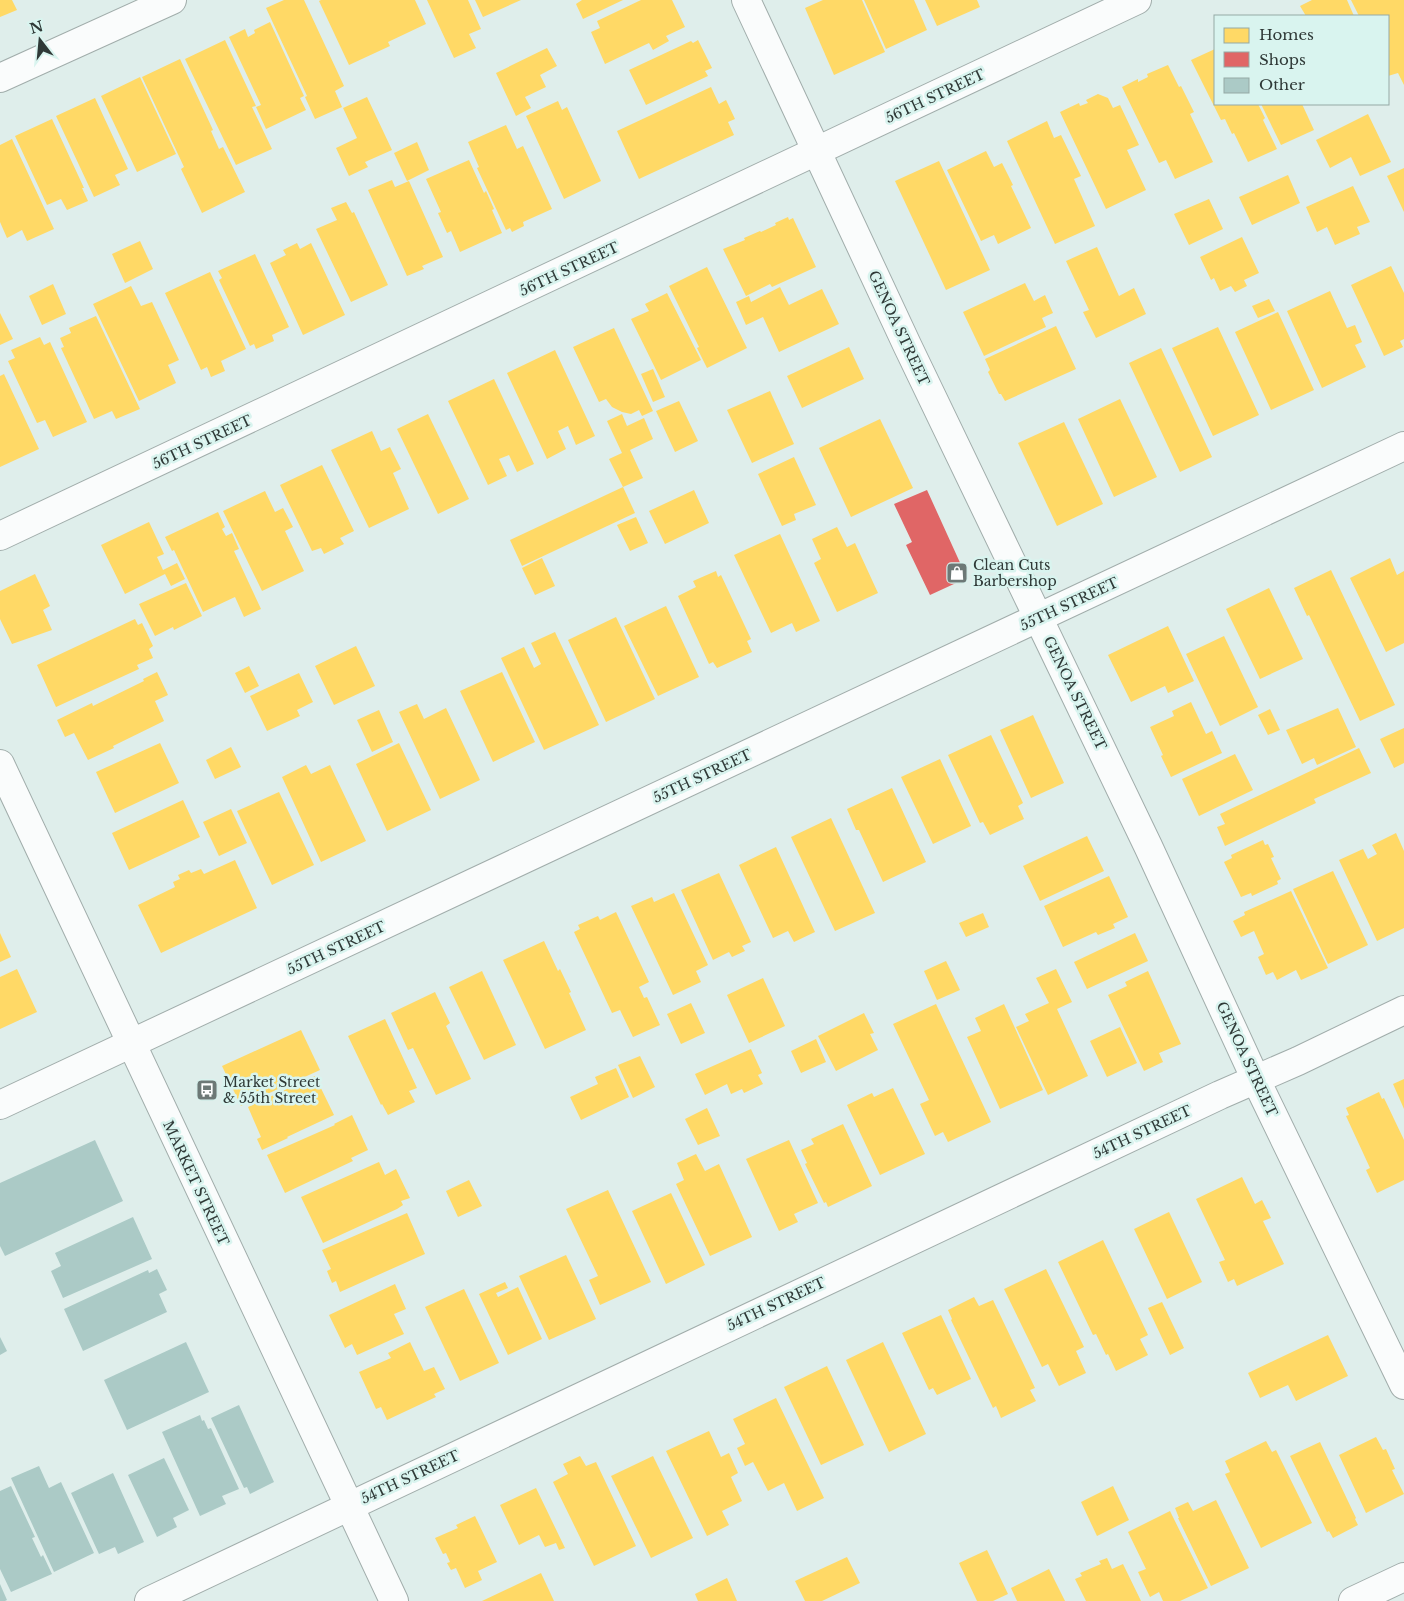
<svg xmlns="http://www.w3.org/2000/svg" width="1404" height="1601" viewBox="0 0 1404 1601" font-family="'Libre Baskerville',serif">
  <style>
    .homes { fill: #ffd966 }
    .shops { fill: #e06666 }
    .building { fill: #abcac6 }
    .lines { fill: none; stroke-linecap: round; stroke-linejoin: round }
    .minor-casing { stroke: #a1adab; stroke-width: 30 }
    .tertiary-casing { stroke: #a1adab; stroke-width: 30 }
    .minor { stroke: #fafcfc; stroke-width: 28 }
    .tertiary { stroke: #fafcfc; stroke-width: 28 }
    .labels { text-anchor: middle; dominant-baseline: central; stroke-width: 5; stroke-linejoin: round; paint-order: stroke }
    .street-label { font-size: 14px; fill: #2f3937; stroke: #d9f4ef }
    .poi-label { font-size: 14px; fill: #2f3937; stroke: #d9f4ef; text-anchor: start }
  </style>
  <rect width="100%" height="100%" fill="#dfeeeb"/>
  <g class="homes">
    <path d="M 0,0 L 12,0 L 17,10 L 0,17 Z"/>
    <path d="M 284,0 L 304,0 L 344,86 L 335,91 L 342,107 L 315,119 L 305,97 L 307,96 L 266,8 Z"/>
    <path d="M 321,0 L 415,0 L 426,24 L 388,42 L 390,46 L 349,65 L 319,1 Z"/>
    <path d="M 427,0 L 468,0 L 481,29 L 469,34 L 476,48 L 454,58 Z"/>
    <path d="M 475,0 L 521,0 L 483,17 Z"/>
    <path d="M 582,0 L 623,0 L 583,19 L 576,4 Z"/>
    <path d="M 641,0 L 672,0 L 685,27 L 666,36 L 669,41 L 653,50 L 649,43 L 605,64 L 591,32 L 600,28 L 597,21 Z"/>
    <path d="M 823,0 L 862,0 L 885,52 L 834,75 L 805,8 Z"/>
    <path d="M 864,0 L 914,0 L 927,30 L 886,49 Z"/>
    <path d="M 925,0 L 977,0 L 980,7 L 937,26 Z"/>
    <path d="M 1312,0 L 1347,0 L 1354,16 L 1306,16 L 1300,6 Z"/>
    <path d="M 1351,0 L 1404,0 L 1404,85 L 1398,73 L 1388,76 L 1388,16 L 1359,16 Z"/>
    <path d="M 270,22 L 304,96 L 300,98 L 306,110 L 266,129 L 256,107 L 261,105 L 229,37 L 245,29 L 248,37 L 255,33 L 254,30 Z"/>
    <path d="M 225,40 L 256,106 L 252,107 L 272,149 L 236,165 L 185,59 Z"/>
    <path d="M 698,40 L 712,68 L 705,71 L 708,76 L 646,105 L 629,70 L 691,41 L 693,43 Z"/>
    <path d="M 547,48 L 557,66 L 540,75 L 546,87 L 525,97 L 531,108 L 516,116 L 496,73 Z"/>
    <path d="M 1215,49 L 1215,104 L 1258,104 L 1265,118 L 1263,120 L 1277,149 L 1248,162 L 1234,133 L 1232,134 L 1225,119 L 1221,120 L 1191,60 Z"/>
    <path d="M 180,59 L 213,130 L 211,131 L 219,149 L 223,147 L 245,192 L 202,213 L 181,169 L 184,167 L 142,77 Z"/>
    <path d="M 1168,65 L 1179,87 L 1181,86 L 1194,112 L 1190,114 L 1213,162 L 1175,179 L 1166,160 L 1159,163 L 1122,87 L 1138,79 L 1138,82 L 1148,77 L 1147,74 Z"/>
    <path d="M 140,77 L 176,154 L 137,172 L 101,96 Z"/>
    <path d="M 711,87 L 719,104 L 726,100 L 735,119 L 728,122 L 734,135 L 639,179 L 617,131 Z"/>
    <path d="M 1098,94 L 1108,98 L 1113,108 L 1120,105 L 1139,145 L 1127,150 L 1146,190 L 1106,209 L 1060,112 L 1079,103 L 1080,106 L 1088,103 L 1086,100 Z"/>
    <path d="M 367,97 L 392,150 L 365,162 L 368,167 L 349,176 L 336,148 L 357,138 L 343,108 Z"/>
    <path d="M 95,98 L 128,169 L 115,175 L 120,185 L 94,197 L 56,116 Z"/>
    <path d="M 558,101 L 562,110 L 567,107 L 601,181 L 564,199 L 526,116 Z"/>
    <path d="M 1261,104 L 1302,104 L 1314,130 L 1281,145 Z"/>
    <path d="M 1368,114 L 1391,162 L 1360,176 L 1351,157 L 1330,168 L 1316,140 Z"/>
    <path d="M 52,119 L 84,188 L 82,188 L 88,201 L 67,210 L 61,199 L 47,205 L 15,136 Z"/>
    <path d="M 1047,121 L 1054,138 L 1061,135 L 1081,176 L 1074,179 L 1095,226 L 1055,244 L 1007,141 Z"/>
    <path d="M 506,125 L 517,149 L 523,146 L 552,209 L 523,222 L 524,226 L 512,232 L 510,228 L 506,230 L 477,168 L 479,167 L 468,142 Z"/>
    <path d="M 12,139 L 54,229 L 27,241 L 22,230 L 7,238 L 0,222 L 0,145 Z"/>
    <path d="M 417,142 L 429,170 L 407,181 L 394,153 Z"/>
    <path d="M 986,151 L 994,167 L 1002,163 L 1013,185 L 1011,186 L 1031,228 L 998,244 L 994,235 L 981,241 L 947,170 Z"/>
    <path d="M 469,160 L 484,193 L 486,191 L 494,209 L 492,210 L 502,233 L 460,252 L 451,231 L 447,233 L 438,213 L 441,212 L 426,179 Z"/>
    <path d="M 939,161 L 990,270 L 946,290 L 895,181 Z"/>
    <path d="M 1404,168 L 1404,212 L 1387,176 Z"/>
    <path d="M 1288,175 L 1300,203 L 1252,225 L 1239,197 Z"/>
    <path d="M 392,180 L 395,187 L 409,181 L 443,257 L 422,266 L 424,269 L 407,276 L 368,190 Z"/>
    <path d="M 1353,186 L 1370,222 L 1357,227 L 1360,234 L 1335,245 L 1327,227 L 1317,232 L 1306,207 Z"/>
    <path d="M 1209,199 L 1223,229 L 1189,245 L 1174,214 Z"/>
    <path d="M 346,202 L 352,213 L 354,212 L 388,285 L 351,302 L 316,229 L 337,220 L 331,208 Z"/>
    <path d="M 788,217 L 789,220 L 793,218 L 816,267 L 772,287 L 770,284 L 746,296 L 723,249 L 745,240 L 744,238 L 760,231 L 761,232 L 776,225 L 775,223 Z"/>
    <path d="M 1242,237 L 1259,273 L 1244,280 L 1247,286 L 1235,292 L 1231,286 L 1220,291 L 1214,278 L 1211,280 L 1200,257 Z"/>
    <path d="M 140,241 L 153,269 L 125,283 L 112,254 Z"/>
    <path d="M 297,243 L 300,249 L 311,243 L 345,315 L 303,335 L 270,263 L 286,255 L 283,250 Z"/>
    <path d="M 1097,247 L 1119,296 L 1134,288 L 1146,314 L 1096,338 L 1083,312 L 1089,310 L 1066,261 Z"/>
    <path d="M 255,254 L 289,327 L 272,335 L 274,341 L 256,349 L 254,344 L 250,346 L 219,280 L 222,278 L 218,271 Z"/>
    <path d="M 1391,266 L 1404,293 L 1404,339 L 1400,341 L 1403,347 L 1384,356 L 1351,285 Z"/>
    <path d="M 707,267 L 747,348 L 707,368 L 697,348 L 699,347 L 669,286 Z"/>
    <path d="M 210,272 L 246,349 L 221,361 L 225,371 L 211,377 L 207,367 L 201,370 L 165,293 Z"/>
    <path d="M 1025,283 L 1034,301 L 1045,295 L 1053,313 L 1042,318 L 1046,327 L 984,356 L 963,312 Z"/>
    <path d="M 53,284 L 66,314 L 42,325 L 29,296 Z"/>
    <path d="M 131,286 L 141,306 L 152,302 L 179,360 L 168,365 L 176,383 L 139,401 L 93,304 Z"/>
    <path d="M 780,287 L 789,305 L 822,289 L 839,324 L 779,352 L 763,317 L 746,325 L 736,302 L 749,296 L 751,302 Z"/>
    <path d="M 1330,291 L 1347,328 L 1355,325 L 1362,342 L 1355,345 L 1366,367 L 1322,388 L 1287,311 Z"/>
    <path d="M 667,293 L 701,360 L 661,380 L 631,319 L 649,311 L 645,304 Z"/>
    <path d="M 1269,299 L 1275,311 L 1258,318 L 1252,306 Z"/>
    <path d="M 1278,312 L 1314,390 L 1271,410 L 1235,332 Z"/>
    <path d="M 0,313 L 13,339 L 0,345 Z"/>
    <path d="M 96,316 L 140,409 L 116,419 L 112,411 L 94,419 L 61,348 L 64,347 L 60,338 L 71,333 L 69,328 Z"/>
    <path d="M 1056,326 L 1076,369 L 1005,401 L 1001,394 L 999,394 L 988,372 L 990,370 L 985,359 Z"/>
    <path d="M 1218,327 L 1259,415 L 1213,436 L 1172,348 Z"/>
    <path d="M 614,328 L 653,411 L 642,416 L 639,410 L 631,414 L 622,412 L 612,407 L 606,399 L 599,402 L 573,347 Z"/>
    <path d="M 40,337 L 44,345 L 50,342 L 87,422 L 53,437 L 45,420 L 37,423 L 8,361 L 15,358 L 11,350 Z"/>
    <path d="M 849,347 L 864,379 L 802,408 L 787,376 Z"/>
    <path d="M 1161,348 L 1212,457 L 1180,472 L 1129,363 Z"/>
    <path d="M 555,350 L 595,436 L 576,445 L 568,426 L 558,431 L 566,449 L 547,459 L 507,373 Z"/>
    <path d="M 653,369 L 665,397 L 653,402 L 641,374 Z"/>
    <path d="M 4,374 L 39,449 L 0,467 L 0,376 Z"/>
    <path d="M 494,379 L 534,464 L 517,472 L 509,455 L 499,459 L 507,476 L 488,485 L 448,401 Z"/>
    <path d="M 770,391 L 794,444 L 752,463 L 727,410 Z"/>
    <path d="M 1120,399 L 1157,477 L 1114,497 L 1078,419 Z"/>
    <path d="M 679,401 L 698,441 L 675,452 L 656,411 Z"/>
    <path d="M 428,414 L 469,499 L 438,514 L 397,429 Z"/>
    <path d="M 622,414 L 627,426 L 644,418 L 653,439 L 630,450 L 643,478 L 623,487 L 609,459 L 622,453 L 607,421 Z"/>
    <path d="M 880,419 L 913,488 L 851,517 L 819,448 Z"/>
    <path d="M 1064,422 L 1103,504 L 1057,526 L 1018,443 Z"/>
    <path d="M 372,431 L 381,451 L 390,447 L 401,469 L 393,473 L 409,509 L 369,528 L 331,450 Z"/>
    <path d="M 794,457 L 816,505 L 794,514 L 796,520 L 782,526 L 758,474 Z"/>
    <path d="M 322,465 L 354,531 L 340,538 L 344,544 L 324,554 L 321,548 L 312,551 L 280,485 Z"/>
    <path d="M 623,487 L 635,513 L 522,566 L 510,540 Z"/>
    <path d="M 694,490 L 709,523 L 665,544 L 649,511 Z"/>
    <path d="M 265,491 L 275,512 L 283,508 L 293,527 L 285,531 L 304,571 L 262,591 L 223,511 Z"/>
    <path d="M 218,512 L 225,527 L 222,529 L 226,536 L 232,533 L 239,549 L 234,551 L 261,609 L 244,617 L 235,597 L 203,612 L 174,550 L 172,551 L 165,537 Z"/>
    <path d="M 636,517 L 648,543 L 630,551 L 617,525 Z"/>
    <path d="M 149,522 L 164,554 L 157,557 L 163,570 L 177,563 L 185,579 L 171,586 L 165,574 L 125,594 L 101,545 Z"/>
    <path d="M 837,527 L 847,547 L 855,543 L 878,593 L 837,612 L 814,563 L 821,559 L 812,539 Z"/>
    <path d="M 780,534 L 820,621 L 796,632 L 792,623 L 771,633 L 734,555 Z"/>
    <path d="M 542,558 L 555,586 L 535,595 L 522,568 Z"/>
    <path d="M 1390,558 L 1397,575 L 1404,571 L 1404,643 L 1386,652 L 1350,578 Z"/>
    <path d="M 1331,570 L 1395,705 L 1360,721 L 1309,615 L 1307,616 L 1294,588 Z"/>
    <path d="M 716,571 L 718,577 L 721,575 L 751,639 L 747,641 L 752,652 L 717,668 L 713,662 L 709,664 L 678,596 L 696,587 L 693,581 Z"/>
    <path d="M 35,574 L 50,606 L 43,610 L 52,630 L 12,644 L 0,619 L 0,591 Z"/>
    <path d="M 186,583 L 202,616 L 174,630 L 173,627 L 155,636 L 139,604 Z"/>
    <path d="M 1269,588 L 1303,659 L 1260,679 L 1226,609 Z"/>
    <path d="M 666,606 L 699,677 L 658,696 L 624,626 Z"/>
    <path d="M 616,617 L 655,699 L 606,722 L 568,640 Z"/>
    <path d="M 135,619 L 138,625 L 142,623 L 153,646 L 149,649 L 153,658 L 137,665 L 139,669 L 56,707 L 37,665 Z"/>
    <path d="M 1168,626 L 1194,681 L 1168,693 L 1165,686 L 1131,702 L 1108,655 Z"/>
    <path d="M 555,632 L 599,725 L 544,750 L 501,658 L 524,647 L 534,668 L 541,664 L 531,643 Z"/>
    <path d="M 1224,636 L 1258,707 L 1220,726 L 1186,654 Z"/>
    <path d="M 356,646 L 375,686 L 334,705 L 315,666 Z"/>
    <path d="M 249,666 L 259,686 L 245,693 L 235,673 Z"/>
    <path d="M 157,672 L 168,695 L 155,701 L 164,721 L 113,746 L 114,748 L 88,760 L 74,733 L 65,737 L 57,720 L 92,703 L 93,706 L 144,681 L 143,679 Z"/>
    <path d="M 502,672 L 535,742 L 493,762 L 460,691 Z"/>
    <path d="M 299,673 L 313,702 L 297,710 L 300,716 L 267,731 L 250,696 Z"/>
    <path d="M 1191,702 L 1206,734 L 1212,731 L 1222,753 L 1171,777 L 1161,756 L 1163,755 L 1150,727 L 1174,716 L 1172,711 Z"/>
    <path d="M 417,704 L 424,719 L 446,708 L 480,780 L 440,799 L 399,712 Z"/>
    <path d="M 1338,708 L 1356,747 L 1317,765 L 1314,758 L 1302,764 L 1286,730 Z"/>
    <path d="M 1270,709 L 1280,730 L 1268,735 L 1258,715 Z"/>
    <path d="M 379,710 L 393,742 L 372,752 L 357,720 Z"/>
    <path d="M 1033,715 L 1064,783 L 1031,798 L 1000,730 Z"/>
    <path d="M 1404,728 L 1404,763 L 1394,768 L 1380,739 Z"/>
    <path d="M 991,735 L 1023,803 L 1018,806 L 1024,819 L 990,835 L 983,822 L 980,823 L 948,755 Z"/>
    <path d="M 160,743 L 179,783 L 115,813 L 96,772 Z"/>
    <path d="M 399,743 L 431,810 L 387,831 L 356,764 Z"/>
    <path d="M 231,747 L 241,767 L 215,779 L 206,760 Z"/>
    <path d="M 1359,748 L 1371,773 L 1314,799 L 1316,803 L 1225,846 L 1217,827 L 1225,824 L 1220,814 Z"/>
    <path d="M 1235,754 L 1253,790 L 1199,816 L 1182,779 Z"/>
    <path d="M 940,759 L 971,826 L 933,844 L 901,777 Z"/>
    <path d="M 306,765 L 311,774 L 330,765 L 366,841 L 321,862 L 282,777 Z"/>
    <path d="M 892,788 L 926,862 L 883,882 L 859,830 L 856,830 L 847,809 Z"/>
    <path d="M 279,792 L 314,865 L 272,885 L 237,811 Z"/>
    <path d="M 183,800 L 200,837 L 129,870 L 112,833 Z"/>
    <path d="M 231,809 L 247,843 L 219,856 L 203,822 Z"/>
    <path d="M 831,818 L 875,913 L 835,931 L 791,837 Z"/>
    <path d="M 1396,833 L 1404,851 L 1404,928 L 1377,941 L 1339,860 L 1363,849 L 1368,859 L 1377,854 L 1372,845 Z"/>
    <path d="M 1087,836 L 1104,871 L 1040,901 L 1023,866 Z"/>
    <path d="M 1263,840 L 1265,845 L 1268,844 L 1274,857 L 1271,858 L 1281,879 L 1277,881 L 1278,884 L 1252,896 L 1251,893 L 1241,897 L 1224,862 L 1232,858 L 1231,855 Z"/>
    <path d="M 776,847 L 815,932 L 794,942 L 788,931 L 773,938 L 739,865 Z"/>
    <path d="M 235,860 L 257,908 L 161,953 L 138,905 L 175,887 L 173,882 L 180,879 L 178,875 L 189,870 L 191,873 L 201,869 L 204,874 Z"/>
    <path d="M 1333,871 L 1368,945 L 1328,964 L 1293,889 Z"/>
    <path d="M 719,873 L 751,942 L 742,946 L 745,951 L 732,957 L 729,952 L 713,960 L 681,890 Z"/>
    <path d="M 1109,876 L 1128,917 L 1113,924 L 1115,928 L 1098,935 L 1096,932 L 1063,947 L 1044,906 Z"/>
    <path d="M 1291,891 L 1328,968 L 1301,980 L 1296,970 L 1277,980 L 1273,972 L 1266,975 L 1258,957 L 1264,954 L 1254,931 L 1241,937 L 1233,921 L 1245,915 L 1244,912 Z"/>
    <path d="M 674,893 L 708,965 L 696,971 L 701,982 L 673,995 L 631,906 L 652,897 L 654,902 Z"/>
    <path d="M 616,912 L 649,982 L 639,987 L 644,998 L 647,997 L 660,1025 L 633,1037 L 620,1010 L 612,1013 L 574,932 L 580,929 L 578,925 L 598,916 L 600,920 Z"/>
    <path d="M 983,913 L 989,927 L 966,937 L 959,923 Z"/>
    <path d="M 0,933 L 11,957 L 0,962 Z"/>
    <path d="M 1135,933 L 1148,961 L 1087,989 L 1074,962 Z"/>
    <path d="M 544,941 L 558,971 L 560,969 L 571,992 L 569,993 L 586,1030 L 545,1049 L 503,960 Z"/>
    <path d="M 946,961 L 960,990 L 937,1000 L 924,971 Z"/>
    <path d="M 17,969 L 37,1012 L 0,1029 L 0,977 Z"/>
    <path d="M 1056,969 L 1072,1002 L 1057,1009 L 1088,1076 L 1048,1095 L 1016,1027 L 1029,1021 L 1025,1014 L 1049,1003 L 1036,978 Z"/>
    <path d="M 482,971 L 516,1045 L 484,1060 L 449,987 Z"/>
    <path d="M 1148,971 L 1181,1044 L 1159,1053 L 1163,1062 L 1144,1071 L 1108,995 L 1127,986 L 1125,982 Z"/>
    <path d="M 763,978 L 785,1026 L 749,1043 L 727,995 Z"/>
    <path d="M 435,992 L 450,1023 L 446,1026 L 471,1079 L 436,1095 L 413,1048 L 408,1050 L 391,1013 Z"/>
    <path d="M 691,1003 L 705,1033 L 681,1044 L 667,1014 Z"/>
    <path d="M 936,1004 L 991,1122 L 948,1142 L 943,1132 L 935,1136 L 920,1104 L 929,1100 L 893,1024 Z"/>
    <path d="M 1004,1004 L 1043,1090 L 1000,1109 L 967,1037 L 981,1031 L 975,1018 Z"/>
    <path d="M 864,1013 L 874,1033 L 870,1034 L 878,1050 L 836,1071 L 818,1036 Z"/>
    <path d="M 385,1019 L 417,1088 L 409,1091 L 415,1102 L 388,1115 L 382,1104 L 381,1105 L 348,1036 Z"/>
    <path d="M 1120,1027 L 1137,1063 L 1107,1077 L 1090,1041 Z"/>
    <path d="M 301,1030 L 320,1070 L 241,1106 L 222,1066 Z"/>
    <path d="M 816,1039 L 826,1062 L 801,1073 L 791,1051 Z"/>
    <path d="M 751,1049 L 762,1073 L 758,1075 L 763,1084 L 744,1093 L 742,1089 L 731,1094 L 727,1084 L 705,1095 L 695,1074 Z"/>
    <path d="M 640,1056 L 655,1087 L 633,1098 L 618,1065 Z"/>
    <path d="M 616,1068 L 629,1097 L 581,1120 L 570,1097 L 598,1084 L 595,1077 Z"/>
    <path d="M 315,1076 L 334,1115 L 287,1137 L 288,1138 L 262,1150 L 257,1139 L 261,1137 L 248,1107 Z"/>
    <path d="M 1404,1079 L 1404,1109 L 1393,1084 Z"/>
    <path d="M 893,1088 L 925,1154 L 880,1175 L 847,1105 L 872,1093 L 874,1097 Z"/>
    <path d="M 1379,1092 L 1382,1099 L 1384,1098 L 1404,1140 L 1404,1180 L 1377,1193 L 1366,1170 L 1370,1168 L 1346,1116 L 1349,1115 L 1346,1108 Z"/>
    <path d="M 707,1108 L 720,1136 L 698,1145 L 685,1119 Z"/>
    <path d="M 352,1115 L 368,1150 L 351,1158 L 353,1161 L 285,1193 L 267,1155 L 335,1125 L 334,1124 Z"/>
    <path d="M 843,1124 L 872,1186 L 828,1207 L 826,1202 L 824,1203 L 805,1164 L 807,1163 L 801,1150 L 814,1144 L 811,1139 Z"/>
    <path d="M 789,1140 L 818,1203 L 794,1214 L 798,1222 L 779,1231 L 746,1159 Z"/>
    <path d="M 696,1154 L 705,1171 L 719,1164 L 752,1237 L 710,1256 L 676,1184 L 684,1180 L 677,1163 Z"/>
    <path d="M 379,1162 L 385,1175 L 396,1169 L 410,1198 L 401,1201 L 403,1205 L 397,1209 L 323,1243 L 301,1197 Z"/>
    <path d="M 1242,1177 L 1255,1204 L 1262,1200 L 1271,1218 L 1263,1221 L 1284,1264 L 1237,1286 L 1234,1279 L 1228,1282 L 1219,1262 L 1225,1260 L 1196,1199 Z"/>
    <path d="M 469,1180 L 482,1206 L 458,1217 L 446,1191 Z"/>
    <path d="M 608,1190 L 651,1282 L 600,1305 L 589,1280 L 598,1276 L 566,1209 Z"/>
    <path d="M 671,1193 L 705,1265 L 666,1284 L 632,1211 Z"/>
    <path d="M 1169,1212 L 1202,1282 L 1167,1299 L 1134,1229 Z"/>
    <path d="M 407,1213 L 425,1254 L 340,1292 L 336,1281 L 332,1283 L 327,1271 L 331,1269 L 322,1250 Z"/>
    <path d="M 1103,1240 L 1148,1335 L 1140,1339 L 1148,1355 L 1116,1371 L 1108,1354 L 1106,1355 L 1096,1334 L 1093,1335 L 1058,1262 Z"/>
    <path d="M 566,1255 L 596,1319 L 549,1340 L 519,1276 Z"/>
    <path d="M 1046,1269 L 1084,1347 L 1076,1351 L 1086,1373 L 1059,1386 L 1048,1364 L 1042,1367 L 1004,1289 Z"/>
    <path d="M 505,1282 L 508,1288 L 496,1293 L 498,1297 L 518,1287 L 542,1339 L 508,1355 L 479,1294 Z"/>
    <path d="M 395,1284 L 406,1309 L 394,1314 L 404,1334 L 357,1355 L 352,1344 L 345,1348 L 329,1315 Z"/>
    <path d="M 464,1289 L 499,1363 L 460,1381 L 425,1307 Z"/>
    <path d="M 974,1297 L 979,1306 L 993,1300 L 1035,1388 L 1030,1390 L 1036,1401 L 1001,1418 L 996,1406 L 993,1408 L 951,1320 L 952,1319 L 948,1310 Z"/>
    <path d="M 1162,1302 L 1184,1348 L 1170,1355 L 1148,1308 Z"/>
    <path d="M 941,1315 L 971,1379 L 937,1395 L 933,1388 L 929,1390 L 902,1333 Z"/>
    <path d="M 1328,1335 L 1348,1376 L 1296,1401 L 1288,1385 L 1260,1398 L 1248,1373 Z"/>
    <path d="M 410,1342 L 424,1371 L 434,1367 L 445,1389 L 434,1394 L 436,1397 L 387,1420 L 381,1407 L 376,1409 L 359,1372 L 391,1358 L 388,1353 Z"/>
    <path d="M 883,1342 L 926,1434 L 889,1452 L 846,1360 Z"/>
    <path d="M 827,1366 L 864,1445 L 821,1465 L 784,1387 Z"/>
    <path d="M 776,1398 L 824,1498 L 797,1511 L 784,1483 L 768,1491 L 753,1462 L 745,1466 L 737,1448 L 745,1444 L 733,1419 Z"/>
    <path d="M 709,1431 L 721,1457 L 729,1453 L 738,1473 L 731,1477 L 742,1501 L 722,1511 L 729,1525 L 707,1536 L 666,1451 Z"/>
    <path d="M 1376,1437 L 1383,1450 L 1386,1449 L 1395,1469 L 1392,1470 L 1404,1494 L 1366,1513 L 1339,1455 Z"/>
    <path d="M 1266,1441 L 1272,1452 L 1276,1450 L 1312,1523 L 1261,1548 L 1225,1474 L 1230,1472 L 1225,1461 Z"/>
    <path d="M 1320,1442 L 1356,1518 L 1355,1519 L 1358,1525 L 1333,1538 L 1329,1531 L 1327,1532 L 1290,1456 Z"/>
    <path d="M 580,1456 L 586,1466 L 596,1462 L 636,1546 L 594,1566 L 553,1482 L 568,1474 L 563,1464 Z"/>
    <path d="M 653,1456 L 693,1538 L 651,1558 L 611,1476 Z"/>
    <path d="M 1113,1486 L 1129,1520 L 1097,1536 L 1081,1502 Z"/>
    <path d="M 536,1488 L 565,1548 L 559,1550 L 556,1543 L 545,1547 L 539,1535 L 519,1545 L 500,1505 Z"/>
    <path d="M 1216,1500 L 1249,1568 L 1211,1586 L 1178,1518 L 1179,1518 L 1175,1508 L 1188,1502 L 1193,1511 Z"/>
    <path d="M 1170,1511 L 1208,1588 L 1180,1601 L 1163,1601 L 1159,1592 L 1150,1597 L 1138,1572 L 1146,1569 L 1128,1532 Z"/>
    <path d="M 475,1516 L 497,1562 L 478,1571 L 482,1580 L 465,1588 L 456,1568 L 451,1570 L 447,1563 L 450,1562 L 446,1553 L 443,1554 L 435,1538 L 458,1528 L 456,1525 Z"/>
    <path d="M 987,1550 L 1008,1594 L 993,1601 L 977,1601 L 959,1563 Z"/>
    <path d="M 847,1557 L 860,1583 L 822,1601 L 805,1601 L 795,1581 Z"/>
    <path d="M 1107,1558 L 1112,1569 L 1123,1564 L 1141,1601 L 1086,1601 L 1075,1579 L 1082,1576 L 1080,1573 L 1101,1564 L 1099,1561 Z"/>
    <path d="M 1049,1569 L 1065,1601 L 1017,1601 L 1011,1588 Z"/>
    <path d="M 541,1573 L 554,1601 L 482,1601 Z"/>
    <path d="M 727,1578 L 737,1601 L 698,1601 L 695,1594 Z"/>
  </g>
  <path class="shops" d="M 927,490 L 967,578 L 930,595 L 906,545 L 912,542 L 894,504 Z"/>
  <g class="building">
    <path d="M 95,1140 L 123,1201 L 5,1256 L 0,1246 L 0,1183 Z"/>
    <path d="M 133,1217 L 152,1259 L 63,1298 L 51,1271 L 61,1266 L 55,1253 Z"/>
    <path d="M 157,1269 L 167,1290 L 159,1294 L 167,1312 L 83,1351 L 64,1309 L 148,1270 L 149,1273 Z"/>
    <path d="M 0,1337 L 7,1351 L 0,1355 Z"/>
    <path d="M 186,1342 L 209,1392 L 127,1430 L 104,1380 Z"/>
    <path d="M 239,1405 L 274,1482 L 250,1494 L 247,1487 L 244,1488 L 211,1418 Z"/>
    <path d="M 200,1415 L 202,1421 L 204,1420 L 208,1429 L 211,1428 L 239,1489 L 222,1496 L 226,1504 L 200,1516 L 162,1432 Z"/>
    <path d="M 164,1458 L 189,1510 L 173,1518 L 177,1527 L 157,1537 L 128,1475 Z"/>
    <path d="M 39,1466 L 49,1488 L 61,1482 L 94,1553 L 54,1572 L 11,1478 Z"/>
    <path d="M 113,1473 L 144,1542 L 118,1554 L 115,1547 L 99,1554 L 71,1493 Z"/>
    <path d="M 11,1486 L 35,1537 L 32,1538 L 41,1557 L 43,1555 L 52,1574 L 11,1592 L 0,1569 L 0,1491 Z"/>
    <path d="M 0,1584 L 7,1600 L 5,1601 L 0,1601 Z"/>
  </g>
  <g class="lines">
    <g class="minor-casing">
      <g id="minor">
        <path d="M 746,0 L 908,347 L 1148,846 L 1256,1080 L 1404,1385"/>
        <path d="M 0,78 L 172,0"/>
        <path d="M 0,536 L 1137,0"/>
        <path d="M 149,1601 L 1220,1095 L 1298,1061 L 1404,1010"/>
        <path d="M 1353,1601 L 1404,1577"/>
      </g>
    </g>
    <g class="tertiary-casing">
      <g id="tertiary">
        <path d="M 0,764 L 394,1601"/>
        <path d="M 0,1105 L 1404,446"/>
      </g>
    </g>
    <use href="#minor" class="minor"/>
    <use href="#tertiary" class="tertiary"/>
  </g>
  <defs>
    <g id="shop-square" transform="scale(1.125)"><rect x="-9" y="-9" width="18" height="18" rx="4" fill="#6d7876" stroke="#d9f4ef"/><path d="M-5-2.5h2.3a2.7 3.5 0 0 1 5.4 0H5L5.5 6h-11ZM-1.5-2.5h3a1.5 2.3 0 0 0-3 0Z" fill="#fff"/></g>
    <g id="bus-square" transform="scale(1.125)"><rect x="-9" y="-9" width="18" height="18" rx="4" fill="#6d7876" stroke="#d9f4ef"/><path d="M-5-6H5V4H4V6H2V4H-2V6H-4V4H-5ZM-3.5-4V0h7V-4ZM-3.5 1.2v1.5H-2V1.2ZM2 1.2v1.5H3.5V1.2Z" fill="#fff"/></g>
  </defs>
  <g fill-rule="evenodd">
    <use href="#shop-square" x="957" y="573"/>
    <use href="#bus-square" x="207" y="1090"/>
  </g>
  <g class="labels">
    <g class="street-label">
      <text transform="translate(935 96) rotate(-25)">56TH STREET</text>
      <text transform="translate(569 269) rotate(-25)">56TH STREET</text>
      <text transform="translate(899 328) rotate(65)">GENOA STREET</text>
      <text transform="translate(202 442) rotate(-25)">56TH STREET</text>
      <text transform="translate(1069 604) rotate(-25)">55TH STREET</text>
      <text transform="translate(1075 693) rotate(64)">GENOA STREET</text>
      <text transform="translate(702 776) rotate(-25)">55TH STREET</text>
      <text transform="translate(336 948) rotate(-25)">55TH STREET</text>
      <text transform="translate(1247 1059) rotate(65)">GENOA STREET</text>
      <text transform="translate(1142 1132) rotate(-25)">54TH STREET</text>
      <text transform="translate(196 1183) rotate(65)">MARKET STREET</text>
      <text transform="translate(776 1304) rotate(-25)">54TH STREET</text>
      <text transform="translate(410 1477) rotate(-25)">54TH STREET</text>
    </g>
    <g class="poi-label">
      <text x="973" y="565">Clean Cuts<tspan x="973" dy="16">Barbershop</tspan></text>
      <text x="223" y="1082">Market Street<tspan x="223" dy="16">&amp; 55th Street</tspan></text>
    </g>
  </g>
  <rect x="1214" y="15" width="175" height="90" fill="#d9f4ef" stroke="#95a9a5"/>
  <rect x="1224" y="28" width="25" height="15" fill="#ffd966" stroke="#95a9a5"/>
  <text x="1259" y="40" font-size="15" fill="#2f3937">Homes</text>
  <rect x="1224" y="52" width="25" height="15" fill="#e06666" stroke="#95a9a5"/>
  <text x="1259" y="65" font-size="15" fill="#2f3937">Shops</text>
  <rect x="1224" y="78" width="25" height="15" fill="#abcac6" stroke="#95a9a5"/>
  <text x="1259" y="90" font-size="15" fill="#2f3937">Other</text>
  <g transform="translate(40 40) rotate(344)" stroke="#d9f4ef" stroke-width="4" paint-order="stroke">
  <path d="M0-4L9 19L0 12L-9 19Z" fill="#2f3937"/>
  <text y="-8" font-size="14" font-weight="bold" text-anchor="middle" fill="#2f3937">N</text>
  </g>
</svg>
